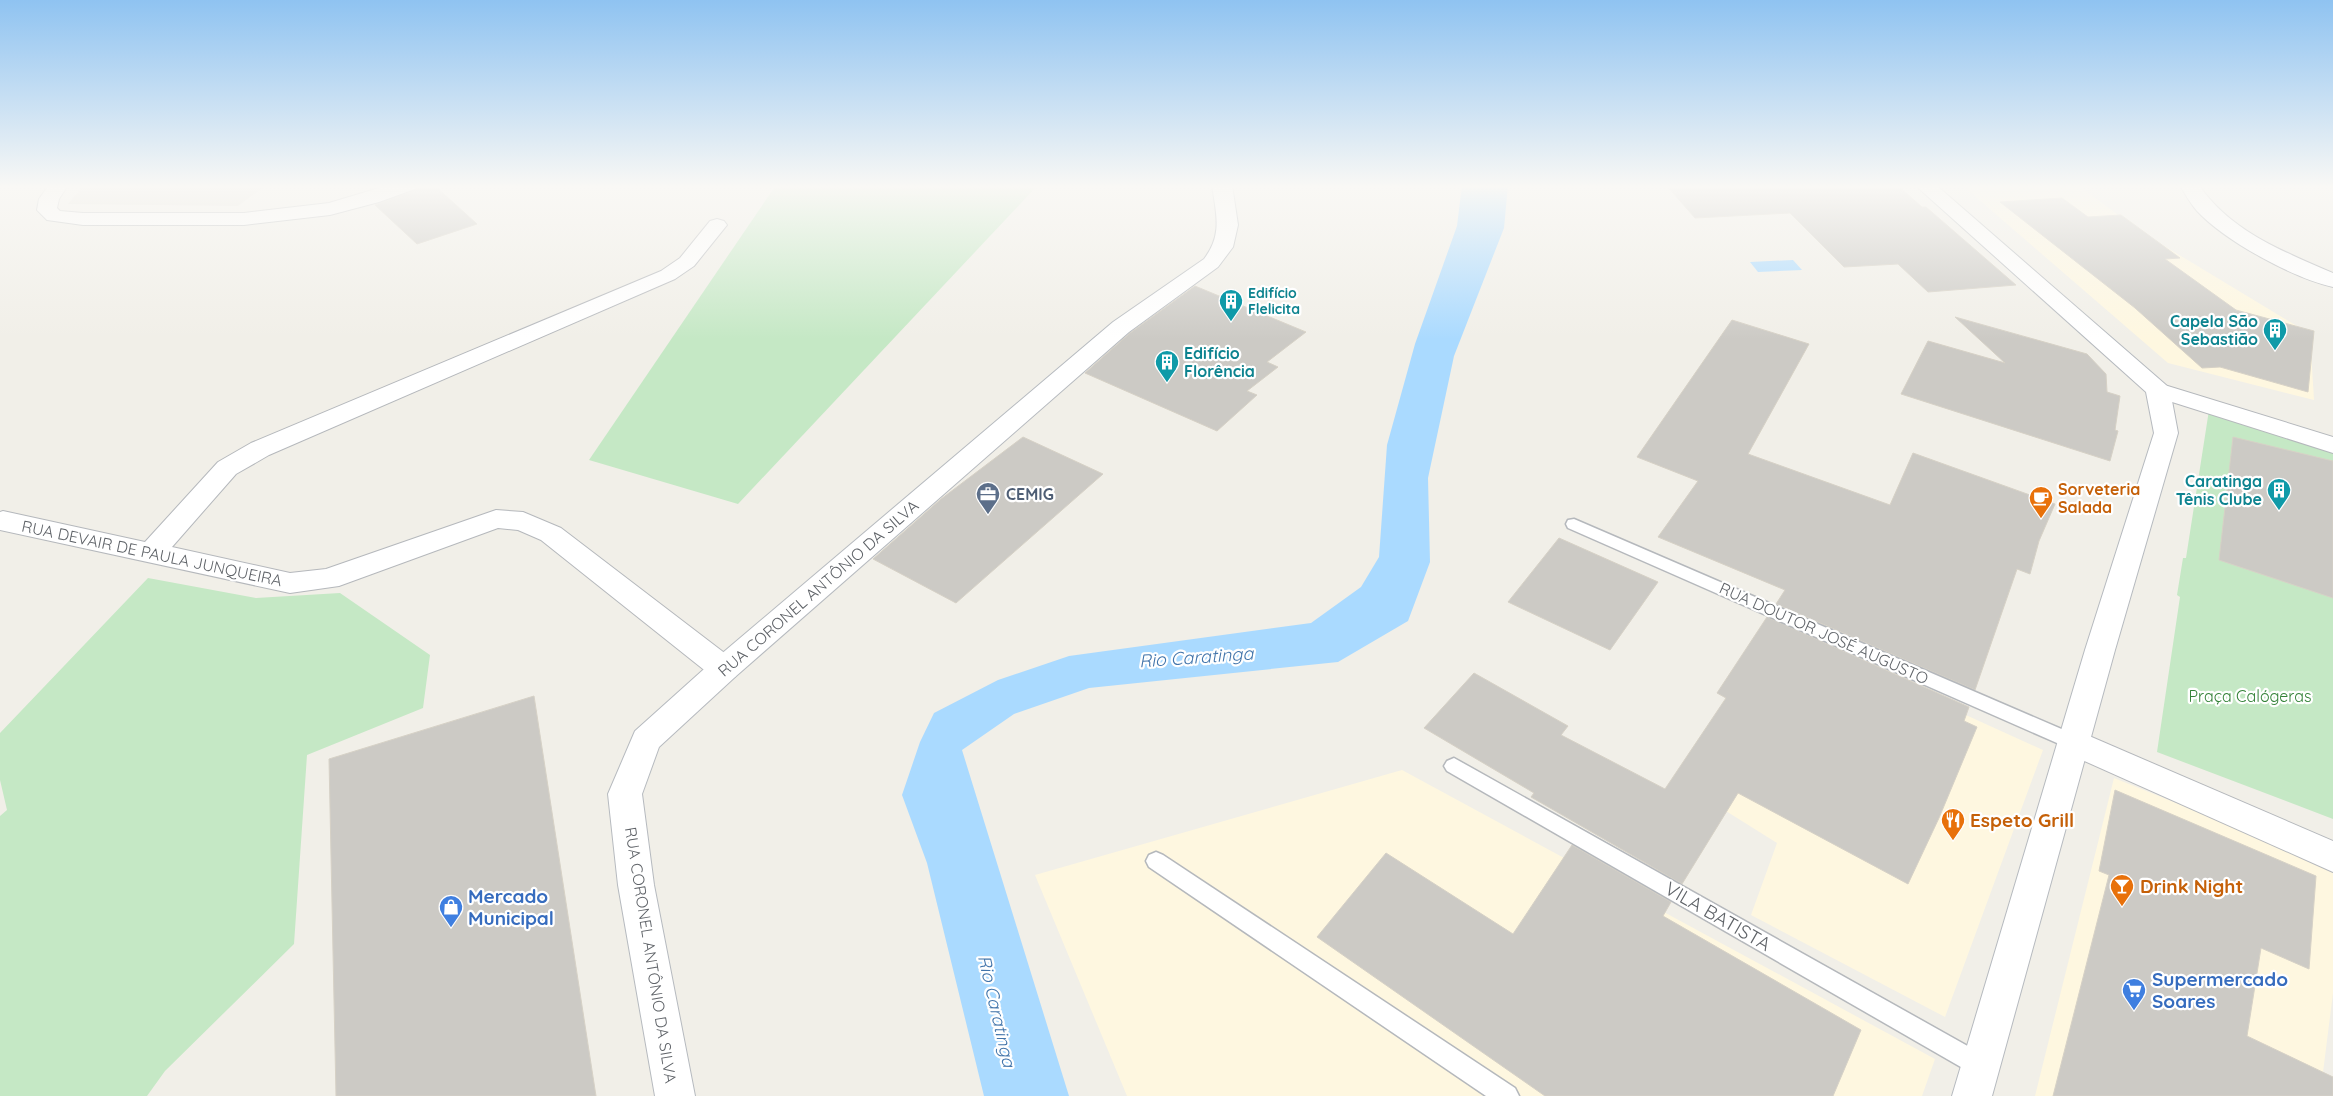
<svg xmlns="http://www.w3.org/2000/svg" width="2333" height="1096" viewBox="0 0 2333 1096" font-family="Quicksand,sans-serif">
  <style>
    .commercial { fill: #fef7e0 }
    .education { fill: #e1ded6 }
    .green { fill: #c5e8c5 }
    .water { fill: #aadaff }
    .building { fill: #cccac5; stroke: #d6d1c6 }
    .lines { fill: none; stroke-linecap: round; stroke-linejoin: round }
    .lane-casing { stroke: #b5b8bc; stroke-width: 3 }
    .street-casing { stroke: #b5b8bc; stroke-width: 2 }
    .secondary-casing { stroke: #b6babf; stroke-width: 2 }
    .lane { fill: #fff; fill-rule: evenodd }
    .street { fill: #fff; fill-rule: evenodd }
    .secondary { fill: #fff; fill-rule: evenodd }
    .labels { text-anchor: middle; dominant-baseline: central; stroke-width: 4.5; stroke-linejoin: round; paint-order: stroke }
    .far-culture-label { font-size: 14px; font-weight: bold; fill: #0d838f; stroke: #fff; text-anchor: start }
    .culture-label { font-size: 16px; font-weight: bold; fill: #0d838f; stroke: #fff; text-anchor: end }
    .food-label { font-size: 16px; font-weight: bold; fill: #c56008; stroke: #fff; text-anchor: start }
    .service-label { font-size: 16px; font-weight: bold; fill: #4e5e75; stroke: #fff; text-anchor: start }
    .street-label { font-size: 16px; fill: #5f6368; stroke: #fff }
    .park-label { font-size: 16px; fill: #348238; stroke: #fff }
    .water-label { font-size: 18px; font-style: italic; fill: #4174aa; stroke: #fff }
    .near-food-label { font-size: 19px; font-weight: bold; fill: #c56008; stroke: #fff; text-anchor: start }
    .near-shop-label { font-size: 19px; font-weight: bold; fill: #366cbe; stroke: #fff; text-anchor: start }
    .near-street-label { font-size: 19px; fill: #5f6368; stroke: #fff }
  </style>
  <rect width="100%" height="100%" fill="#f1efe8"/>
  <g class="commercial">
    <path d="M 1962,185 L 2078,185 L 2138,230 L 2310,334 L 2314,400 L 2168,363 Z"/>
    <path d="M 1768,625 L 2043,750 L 1945,1017 L 1751,915 L 1777,843 L 1678,781 Z"/>
    <path d="M 1402,770 L 1935,1059 L 1922,1096 L 1127,1096 L 1035,875 Z"/>
    <path d="M 2114,778 L 2333,866 L 2333,993 L 2320,1096 L 2035,1096 Z"/>
  </g>
  <path class="education" d="M 84,185 L 266,185 L 238,206 L 68,204 Z"/>
  <g class="green">
    <path d="M 776,185 L 1038,185 L 738,504 L 589,460 Z"/>
    <path d="M 2209,410 L 2333,452 L 2333,819 L 2157,752 L 2180,597 L 2177,595 L 2183,558 L 2186,558 Z"/>
    <path d="M 148,578 L 256,598 L 340,593 L 430,655 L 423,708 L 307,755 L 294,944 L 165,1071 L 147,1096 L 0,1096 L 0,816 L 7,810 L 0,780 L 0,733 Z"/>
  </g>
  <g class="water">
    <path d="M 1462,185 L 1508,185 L 1504,228 L 1454,356 L 1428,478 L 1430,562 L 1408,621 L 1338,662 L 1089,688 L 1014,714 L 962,750 L 1069,1096 L 984,1096 L 927,863 L 902,795 L 920,742 L 934,713 L 998,680 L 1069,656 L 1311,623 L 1361,587 L 1379,557 L 1387,445 L 1415,344 L 1457,226 Z"/>
    <path d="M 1793,260 L 1802,270 L 1758,272 L 1750,262 Z"/>
  </g>
  <g class="building">
    <path d="M 428,185 L 434,185 L 477,224 L 417,244 L 375,205 Z"/>
    <path d="M 1666,185 L 1897,185 L 1922,207 L 1926,207 L 2016,285 L 1928,292 L 1898,264 L 1844,267 L 1790,213 L 1695,218 Z"/>
    <path d="M 2062,198 L 2088,217 L 2121,215 L 2180,258 L 2165,259 L 2236,310 L 2314,331 L 2308,392 L 2220,367 L 2202,368 L 2135,308 L 2000,202 Z"/>
    <path d="M 1195,286 L 1306,332 L 1267,362 L 1278,367 L 1247,391 L 1257,395 L 1217,431 L 1085,373 L 1130,333 Z"/>
    <path d="M 1955,317 L 2087,354 L 2106,374 L 2107,392 L 2120,396 L 2115,430 L 2118,431 L 2110,461 L 1901,394 L 1928,341 L 2005,363 Z"/>
    <path d="M 1732,320 L 1809,344 L 1748,454 L 1890,505 L 1913,453 L 2055,504 L 2039,541 L 2030,574 L 2017,569 L 1975,690 L 1776,604 L 1785,590 L 1658,537 L 1698,481 L 1637,457 Z"/>
    <path d="M 1023,437 L 1103,474 L 956,603 L 873,559 L 941,499 Z"/>
    <path d="M 2233,437 L 2333,461 L 2333,598 L 2219,560 Z"/>
    <path d="M 1559,538 L 1658,582 L 1610,650 L 1508,602 Z"/>
    <path d="M 1767,617 L 1969,707 L 1964,721 L 1977,727 L 1939,818 L 1908,884 L 1738,793 L 1682,884 L 1531,797 L 1534,793 L 1424,728 L 1474,673 L 1568,726 L 1561,735 L 1665,789 L 1726,698 L 1717,693 Z"/>
    <path d="M 534,696 L 596,1096 L 336,1096 L 329,759 Z"/>
    <path d="M 2115,790 L 2316,876 L 2309,969 L 2261,948 L 2247,1036 L 2333,1077 L 2333,1096 L 2053,1096 L 2109,875 L 2099,871 Z"/>
    <path d="M 1572,845 L 1671,902 L 1663,916 L 1861,1030 L 1833,1096 L 1545,1096 L 1317,937 L 1386,853 L 1513,934 Z"/>
  </g>
  <g class="lines">
    <g class="lane-casing">
      <g id="lane">
        <path d="M 1574,519 L 2080,737 L 2082,742 L 2080,747 L 2073,749 L 2066,747 L 1568,528 L 1566,524 L 1568,520 Z"/>
        <path d="M 1454,758 L 1989,1058 L 1993,1066 L 1989,1074 L 1981,1077 L 1973,1074 L 1447,771 L 1444,766 L 1447,761 Z"/>
        <path d="M 1156,852 L 1163,855 L 1515,1088 L 1519,1096 L 1486,1096 L 1149,867 L 1146,861 L 1149,855 Z"/>
      </g>
    </g>
    <g class="street-casing">
      <g id="street">
        <path d="M 49,185 L 68,185 L 59,199 L 57,208 L 60,211 L 83,213 L 244,213 L 329,203 L 389,185 L 417,185 L 415,189 L 379,202 L 330,215 L 244,225 L 83,225 L 47,220 L 37,210 L 39,199 Z"/>
        <path d="M 2180,185 L 2199,185 C 2230,231 2284,252 2333,273 L 2333,287 C 2293,278 2225,241 2197,211 C 2190,203 2185,194 2180,185 Z"/>
        <path d="M 717,219 L 724,221 L 727,225 L 694,266 L 675,279 L 269,455 L 236,474 L 172,547 L 290,573 L 326,569 L 496,510 L 523,512 L 561,528 L 735,661 L 739,669 L 735,677 L 724,680 L 713,677 L 541,540 L 518,530 L 498,528 L 339,586 L 290,593 L 0,530 L 0,512 L 3,511 L 145,542 L 218,462 L 251,443 L 661,271 L 680,258 L 710,221 Z"/>
        <path d="M 2158,383 L 2333,437 L 2333,453 L 2150,395 L 2146,390 L 2150,385 Z"/>
        <path d="M 2073,729 L 2333,841 L 2333,872 L 2062,751 L 2057,742 L 2062,733 Z"/>
      </g>
    </g>
    <g class="secondary-casing">
      <g id="secondary">
        <path d="M 1212,185 L 1232,185 L 1238,225 L 1233,247 L 1218,267 L 1129,332 L 735,677 L 659,747 L 642,794 L 654,885 L 695,1096 L 655,1096 L 618,885 L 608,794 L 635,731 L 713,661 L 1113,322 L 1204,259 C 1223,234 1216,214 1212,185 Z"/>
        <path d="M 1915,185 L 1936,185 L 2166,385 L 2170,390 L 2178,433 L 2115,650 L 1992,1096 L 1952,1096 L 2085,650 L 2154,433 L 2146,392 Z"/>
      </g>
    </g>
    <use href="#lane" class="lane"/>
    <use href="#street" class="street"/>
    <use href="#secondary" class="secondary"/>
  </g>
  <linearGradient id="sky" x2="0" y2="1"><stop stop-color="#8fc3f1"/><stop offset="0.55" stop-color="#f9f8f5"/><stop offset="1" stop-color="#f9f8f5" stop-opacity="0"/></linearGradient>
  <rect width="2333" height="339" fill="url(#sky)"/>
  <defs>
    <g id="building-pin" transform="scale(1.25)"><path d="M0 17L-7.5 6A9.5 9.5 0 1 1 7.5 6Z" fill="#0f9aa8" stroke="#fff"/><path d="M-4-6H4V6H1V3H-1V6H-4ZM-2.5-4.3h1.7v1.8h-1.7ZM.8-4.3h1.7v1.8H.8ZM-2.5-1h1.7V.8h-1.7ZM.8-1h1.7V.8H.8Z" fill="#fff"/></g>
    <g id="office-pin" transform="scale(1.25)"><path d="M0 17L-7.5 6A9.5 9.5 0 1 1 7.5 6Z" fill="#5c6f8a" stroke="#fff"/><path d="M-6-3h4V-5.5h4V-3h4V5H-6ZM-1-4.5V-3h2v-1.5ZM-6 0V1H6V0Z" fill="#fff"/></g>
    <g id="cafe-pin" transform="scale(1.25)"><path d="M0 17L-7.5 6A9.5 9.5 0 1 1 7.5 6Z" fill="#e8710a" stroke="#fff"/><path d="M-5.5-4.5H6V0H3Q3 3.5 0 3.5H-2.5Q-5.5 3.5-5.5 0ZM3-3.2v2h1.7v-2ZM-6 4.5H4V6H-6Z" fill="#fff"/></g>
    <g id="restaurant-pin" transform="scale(1.25)"><path d="M0 17L-7.5 6A9.5 9.5 0 1 1 7.5 6Z" fill="#e8710a" stroke="#fff"/><path d="M-5-6h1v4h1v-4h1v4h1v-4h1v5L-1.5 .5V6h-2V.5L-5-1ZM5-6V6H3V1.5H1.5Q1.5-4 5-6Z" fill="#fff"/></g>
    <g id="bar-pin" transform="scale(1.25)"><path d="M0 17L-7.5 6A9.5 9.5 0 1 1 7.5 6Z" fill="#e8710a" stroke="#fff"/><path d="M-6-5H6L.8 .8V4.5H3.5V6h-7V4.5H-.8V.8Z" fill="#fff"/></g>
    <g id="shop-pin" transform="scale(1.25)"><path d="M0 17L-7.5 6A9.5 9.5 0 1 1 7.5 6Z" fill="#3f7fe0" stroke="#fff"/><path d="M-5-2.5h2.3a2.7 3.5 0 0 1 5.4 0H5L5.5 6h-11ZM-1.5-2.5h3a1.5 2.3 0 0 0-3 0Z" fill="#fff"/></g>
    <g id="supermarket-pin" transform="scale(1.25)"><path d="M0 17L-7.5 6A9.5 9.5 0 1 1 7.5 6Z" fill="#3f7fe0" stroke="#fff"/><path d="M-6-5.5h2.5l.6 2H6L4.5 2H-2.5L-4.4-4H-6ZM-1.5 3.2a1.3 1.3 0 1 0 .1 0ZM3 3.2a1.3 1.3 0 1 0 .1 0Z" fill="#fff"/></g>
  </defs>
  <g fill-rule="evenodd">
    <use href="#building-pin" x="1231" y="301"/>
    <use href="#building-pin" x="2275" y="330"/>
    <use href="#building-pin" x="1167" y="362"/>
    <use href="#building-pin" x="2279" y="490"/>
    <use href="#office-pin" x="988" y="494"/>
    <use href="#cafe-pin" x="2041" y="498"/>
    <use href="#restaurant-pin" x="1953" y="820"/>
    <use href="#bar-pin" x="2122" y="886"/>
    <use href="#shop-pin" x="451" y="907"/>
    <use href="#supermarket-pin" x="2134" y="990"/>
  </g>
  <g class="labels">
    <g class="far-culture-label">
      <text x="1248" y="293">Edifício<tspan x="1248" dy="16">Flelicita</tspan></text>
    </g>
    <g class="culture-label">
      <text x="2258" y="321">Capela São<tspan x="2258" dy="18">Sebastião</tspan></text>
      <text x="1184" y="353" text-anchor="start">Edifício<tspan x="1184" dy="18">Florência</tspan></text>
      <text x="2262" y="481">Caratinga<tspan x="2262" dy="18">Tênis Clube</tspan></text>
    </g>
    <g class="food-label">
      <text x="2058" y="489">Sorveteria<tspan x="2058" dy="18">Salada</tspan></text>
    </g>
    <g class="service-label">
      <text x="1006" y="494">CEMIG</text>
    </g>
    <g class="street-label">
      <text transform="translate(152 553) rotate(12)">RUA DEVAIR DE PAULA JUNQUEIRA</text>
      <text transform="translate(818 588) rotate(-41)">RUA CORONEL ANTÔNIO DA SILVA</text>
      <text transform="translate(1824 633) rotate(24)">RUA DOUTOR JOSÉ AUGUSTO</text>
      <text transform="translate(651 955) rotate(81)">RUA CORONEL ANTÔNIO DA SILVA</text>
    </g>
    <g class="park-label">
      <text x="2250" y="696">Praça Calógeras</text>
    </g>
    <g class="water-label">
      <text transform="translate(1196 657) rotate(-4)">Rio Caratinga</text>
      <text transform="translate(997 1011) rotate(77)">Rio Caratinga</text>
    </g>
    <g class="near-food-label">
      <text x="1970" y="820">Espeto Grill</text>
      <text x="2140" y="886">Drink Night</text>
    </g>
    <g class="near-shop-label">
      <text x="468" y="896">Mercado<tspan x="468" dy="22">Municipal</tspan></text>
      <text x="2152" y="979">Supermercado<tspan x="2152" dy="22">Soares</tspan></text>
    </g>
    <g class="near-street-label">
      <text transform="translate(1718 916) rotate(30)">VILA BATISTA</text>
    </g>
  </g>
</svg>
